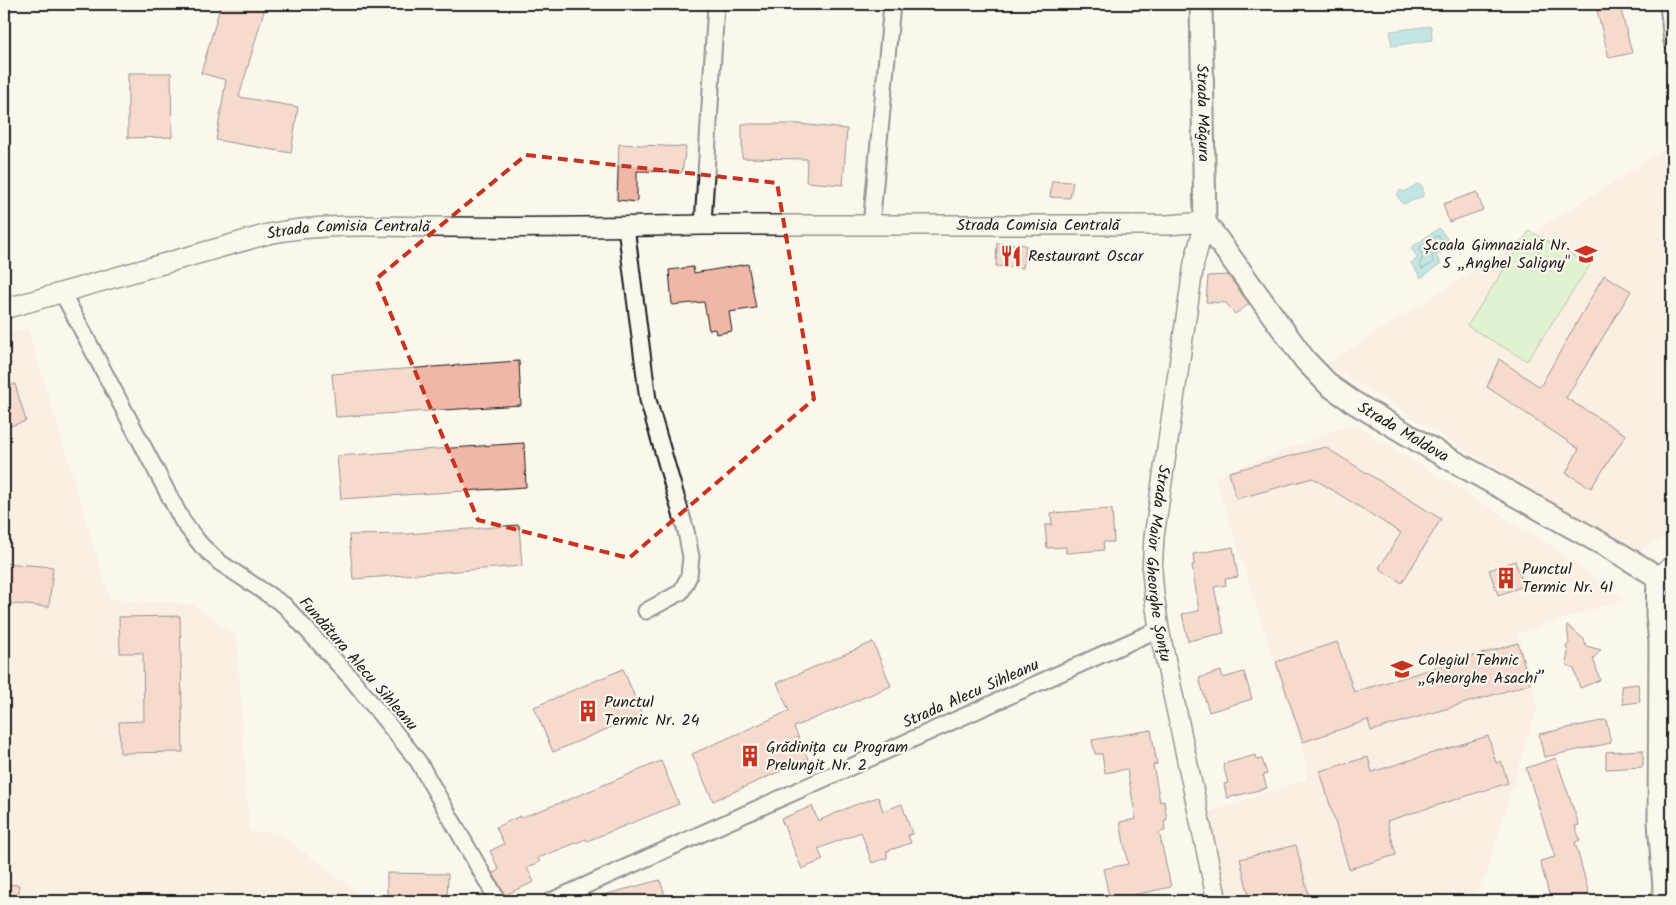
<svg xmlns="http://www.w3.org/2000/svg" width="1676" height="905" viewBox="0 0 1676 905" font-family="Kalam,sans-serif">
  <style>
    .built { fill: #f8e4d8 }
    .green { fill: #bfecaa; stroke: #6e8463 }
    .water { fill: #7fd0d5; stroke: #57888b }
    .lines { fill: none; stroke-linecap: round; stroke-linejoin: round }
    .shore { stroke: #446466; stroke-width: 1 }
    .building { fill: #f0b7a8; stroke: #1c1c1c }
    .minor-casing { stroke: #1c1c1c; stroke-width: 19 }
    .tertiary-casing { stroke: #1c1c1c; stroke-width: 22 }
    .secondary-casing { stroke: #1c1c1c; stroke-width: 25 }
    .minor { stroke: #fbf7ec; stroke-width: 15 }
    .tertiary { stroke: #fbf7ec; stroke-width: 19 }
    .secondary { stroke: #fbf7ec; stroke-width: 21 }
    .marked { fill: none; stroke: #c8321e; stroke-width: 4; stroke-dasharray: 10 6; stroke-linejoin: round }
    .labels { text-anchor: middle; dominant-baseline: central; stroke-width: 4.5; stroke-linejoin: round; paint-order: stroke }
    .street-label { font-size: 16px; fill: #1c1c1c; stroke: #fbf7ec }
    .poi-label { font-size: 16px; fill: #1c1c1c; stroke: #fbf7ec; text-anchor: start }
  </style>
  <rect width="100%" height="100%" fill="#fbf7ec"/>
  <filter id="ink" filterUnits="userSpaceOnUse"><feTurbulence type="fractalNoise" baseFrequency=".02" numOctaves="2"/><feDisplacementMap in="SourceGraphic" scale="10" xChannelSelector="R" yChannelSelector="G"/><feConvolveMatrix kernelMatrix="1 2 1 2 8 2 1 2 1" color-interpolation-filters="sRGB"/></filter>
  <g filter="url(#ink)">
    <g class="built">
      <path d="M 1672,144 L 1672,533 L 1633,554 L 1326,364 Z"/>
      <path d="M 28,328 L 110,599 L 193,604 L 237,636 L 249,832 L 278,832 L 369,901 L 4,901 L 4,335 Z"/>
      <path d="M 1353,423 L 1554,547 L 1624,600 L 1518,633 L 1538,704 L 1485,878 L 1470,901 L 1228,901 L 1209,812 L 1306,779 L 1305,759 L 1215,477 Z"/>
    </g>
    <path class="green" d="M 1529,231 L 1590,265 L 1527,361 L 1467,326 Z"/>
    <g class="water">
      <path d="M 1431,26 L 1432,40 L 1392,46 L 1390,31 Z"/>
      <path d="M 1417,184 L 1422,186 L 1424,193 L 1422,197 L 1403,204 L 1397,195 L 1400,190 L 1404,192 Z"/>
      <path d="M 1439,228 L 1452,245 L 1436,256 L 1441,263 L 1421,278 L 1411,263 L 1418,258 L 1411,248 Z"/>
    </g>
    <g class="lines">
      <path class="shore" d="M 1437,236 L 1440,237 L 1443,244 L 1433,253 L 1433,263 L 1422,269 L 1419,265 L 1423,257 L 1419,249 Z"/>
    </g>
    <g class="building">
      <path d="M 221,4 L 266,4 L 239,97 L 298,107 L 291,153 L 216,140 L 226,80 L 201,73 Z"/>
      <path d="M 1620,6 L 1632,53 L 1609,58 L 1597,11 Z"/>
      <path d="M 128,73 L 171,73 L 172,137 L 128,138 Z"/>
      <path d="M 742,124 L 799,124 L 847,129 L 843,185 L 806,182 L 807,159 L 742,158 Z"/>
      <path d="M 619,144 L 686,147 L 682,172 L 637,171 L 637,202 L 617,200 Z"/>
      <path d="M 1052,181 L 1073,182 L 1070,198 L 1050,197 Z"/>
      <path d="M 1477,192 L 1483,210 L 1449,222 L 1443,204 Z"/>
      <path d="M 997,243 L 1026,245 L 1023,268 L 996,266 Z"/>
      <path d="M 748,264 L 756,308 L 729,312 L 732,331 L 716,334 L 715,329 L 709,330 L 704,302 L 672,305 L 669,270 L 693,267 L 694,273 Z"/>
      <path d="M 1228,275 L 1249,304 L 1235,314 L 1226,303 L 1206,302 L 1208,276 Z"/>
      <path d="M 1604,275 L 1631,291 L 1566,398 L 1626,435 L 1591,488 L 1566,473 L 1579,449 L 1487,387 L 1499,359 L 1540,387 Z"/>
      <path d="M 519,361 L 521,405 L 336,417 L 332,374 Z"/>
      <path d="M 15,384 L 26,421 L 4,428 L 4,388 Z"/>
      <path d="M 524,443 L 526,487 L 341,499 L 337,456 Z"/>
      <path d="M 1325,447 L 1441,519 L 1402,583 L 1379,568 L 1401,533 L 1313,478 L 1236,499 L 1229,472 Z"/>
      <path d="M 1112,509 L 1114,542 L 1103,542 L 1104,550 L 1066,553 L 1066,547 L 1047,548 L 1045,525 L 1052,525 L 1051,513 Z"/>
      <path d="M 519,525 L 522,566 L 353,579 L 349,535 L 407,534 Z"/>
      <path d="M 1233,547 L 1238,577 L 1225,579 L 1226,585 L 1214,587 L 1224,633 L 1188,641 L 1182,614 L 1199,611 L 1192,565 L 1194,565 L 1193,554 Z"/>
      <path d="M 1515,561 L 1524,586 L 1498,595 L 1489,570 Z"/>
      <path d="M 4,563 L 53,567 L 49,607 L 4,603 Z"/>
      <path d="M 180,616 L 183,752 L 120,753 L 119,722 L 144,721 L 143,653 L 120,653 L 119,617 Z"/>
      <path d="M 1567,625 L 1584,639 L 1586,646 L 1601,650 L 1593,658 L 1600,680 L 1580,688 L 1574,669 L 1566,664 L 1568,651 L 1566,647 L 1569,643 Z"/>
      <path d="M 873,642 L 891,686 L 794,727 L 808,759 L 713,801 L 692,754 L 789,711 L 777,683 Z"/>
      <path d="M 1337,642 L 1354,692 L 1518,643 L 1530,684 L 1371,731 L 1368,720 L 1303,742 L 1276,662 Z"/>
      <path d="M 623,669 L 642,714 L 553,752 L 534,707 Z"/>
      <path d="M 1221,671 L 1223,678 L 1244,672 L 1252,699 L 1209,712 L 1199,678 Z"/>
      <path d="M 1638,684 L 1640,702 L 1623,704 L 1621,686 Z"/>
      <path d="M 1606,720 L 1611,743 L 1544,757 L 1539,734 Z"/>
      <path d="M 1151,730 L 1157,764 L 1153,765 L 1160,802 L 1164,801 L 1167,820 L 1164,820 L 1165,831 L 1159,832 L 1171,887 L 1110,900 L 1103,869 L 1128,864 L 1120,822 L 1136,819 L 1127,769 L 1105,773 L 1102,754 L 1095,754 L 1092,740 Z"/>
      <path d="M 1488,736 L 1496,763 L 1501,761 L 1508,783 L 1387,821 L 1396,855 L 1349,869 L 1320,771 L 1368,757 L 1372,772 Z"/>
      <path d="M 1643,750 L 1643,767 L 1606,769 L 1606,752 Z"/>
      <path d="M 1256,755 L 1257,760 L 1262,759 L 1267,774 L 1263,775 L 1267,788 L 1227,798 L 1224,784 L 1228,783 L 1223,764 Z"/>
      <path d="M 1556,758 L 1579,825 L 1575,826 L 1580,840 L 1575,842 L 1591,901 L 1551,901 L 1540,861 L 1555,857 L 1526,768 Z"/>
      <path d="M 661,761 L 679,804 L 587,841 L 586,839 L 538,858 L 540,862 L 527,868 L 534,882 L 505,895 L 493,873 L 499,870 L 490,851 L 504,844 L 496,827 L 520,816 L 520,818 L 570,799 Z"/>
      <path d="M 878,797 L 883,811 L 902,804 L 912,834 L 908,835 L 911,843 L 887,851 L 887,858 L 872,863 L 861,832 L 818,849 L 823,860 L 802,869 L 781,819 L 812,806 L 818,821 L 852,806 Z"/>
      <path d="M 1296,845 L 1310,901 L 1250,901 L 1240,859 Z"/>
      <path d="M 387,873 L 448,874 L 447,901 L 387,901 Z"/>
      <path d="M 660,880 L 667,901 L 600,901 L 600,896 Z"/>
      <path d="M 4,884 L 19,885 L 19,901 L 4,901 Z"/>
    </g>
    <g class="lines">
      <g class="minor-casing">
        <g id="minor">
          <path d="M 1668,4 L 1672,42"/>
          <path d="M 703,225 L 716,4"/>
          <path d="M 871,226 L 892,4"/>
          <path d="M 626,227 L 648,400 L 686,531 L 691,557 L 689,576 L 681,592 L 646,611"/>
          <path d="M 62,292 L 183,522 L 201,545 L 219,562 L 284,605 L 351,678 L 418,761 L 498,901"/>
          <path d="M 551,901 L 1159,629"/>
        </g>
      </g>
      <g class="tertiary-casing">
        <g id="tertiary">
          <path id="s1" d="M 4,309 L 268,234 C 325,222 387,227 445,227 C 531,228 617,227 703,225 L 1167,225 L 1205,222 L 1194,263 L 1154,537 L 1152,571 L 1154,594 L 1159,629 L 1217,901"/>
          <path d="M 1658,577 L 1672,566"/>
        </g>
      </g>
      <g class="secondary-casing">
        <g id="secondary">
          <path id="s2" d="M 1201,4 L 1205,222 L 1305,360 L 1330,386 L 1353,402 L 1430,448 L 1615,551 L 1658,577 L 1657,615 L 1660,642 L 1659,822 L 1665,901"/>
        </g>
      </g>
      <use href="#minor" class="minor"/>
      <use href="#tertiary" class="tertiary"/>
      <use href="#secondary" class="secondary"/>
    </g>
  </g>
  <path d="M0 0H1676V905H0ZM 526,155 L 777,183 L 814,399 L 629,558 L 478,520 L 376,279 Z" fill="#fbf7ec" fill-opacity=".55" fill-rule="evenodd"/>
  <path class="marked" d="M 526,155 L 777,183 L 814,399 L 629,558 L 478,520 L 376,279 Z"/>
  <defs>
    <g id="school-bare" transform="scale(1.725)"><path d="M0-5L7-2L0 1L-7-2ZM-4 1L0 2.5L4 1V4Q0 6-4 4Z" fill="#c8321e" stroke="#fbf7ec" stroke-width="2.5" paint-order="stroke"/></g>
    <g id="restaurant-bare" transform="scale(1.725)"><path d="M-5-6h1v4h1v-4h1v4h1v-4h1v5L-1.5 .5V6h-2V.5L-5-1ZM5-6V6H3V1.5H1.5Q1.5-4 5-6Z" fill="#c8321e" stroke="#fbf7ec" stroke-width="2.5" paint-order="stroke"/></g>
    <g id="building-bare" transform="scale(1.725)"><path d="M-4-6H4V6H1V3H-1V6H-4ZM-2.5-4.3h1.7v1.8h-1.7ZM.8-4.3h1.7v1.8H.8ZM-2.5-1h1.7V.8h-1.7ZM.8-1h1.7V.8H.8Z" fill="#c8321e" stroke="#fbf7ec" stroke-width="2.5" paint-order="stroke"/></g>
  </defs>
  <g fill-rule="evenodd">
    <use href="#school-bare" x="1586" y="254"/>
    <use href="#restaurant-bare" x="1011" y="256"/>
    <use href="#building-bare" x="1506" y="578"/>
    <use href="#school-bare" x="1402" y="669"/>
    <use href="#building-bare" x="588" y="711"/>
    <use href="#building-bare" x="750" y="756"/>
  </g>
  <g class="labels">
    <g class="street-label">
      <text stroke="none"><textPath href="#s2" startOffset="109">Strada Măgura</textPath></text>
      <text stroke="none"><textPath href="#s1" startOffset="1045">Strada Comisia Centrală</textPath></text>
      <text stroke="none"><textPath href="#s1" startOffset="355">Strada Comisia Centrală</textPath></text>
      <text stroke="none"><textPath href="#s2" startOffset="511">Strada Moldova</textPath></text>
      <text stroke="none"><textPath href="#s1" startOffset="1558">Strada Maior Gheorghe Șonțu</textPath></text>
      <text transform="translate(358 664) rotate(49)">Fundătura Alecu Sihleanu</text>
      <text transform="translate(971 694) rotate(-24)">Strada Alecu Sihleanu</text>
    </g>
    <g class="poi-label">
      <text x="1570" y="245" text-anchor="end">Școala Gimnazială Nr.<tspan x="1570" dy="18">5 „Anghel Saligny"</tspan></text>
      <text x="1028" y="256">Restaurant Oscar</text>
      <text x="1522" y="569">Punctul<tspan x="1522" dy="18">Termic Nr. 41</tspan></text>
      <text x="1418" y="660">Colegiul Tehnic<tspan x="1418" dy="18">„Gheorghe Asachi”</tspan></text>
      <text x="604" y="702">Punctul<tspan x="604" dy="18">Termic Nr. 24</tspan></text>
      <text x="766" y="747">Grădinița cu Program<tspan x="766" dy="18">Prelungit Nr. 2</tspan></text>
    </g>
  </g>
  <rect width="1676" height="905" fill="none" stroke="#fbf7ec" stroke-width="20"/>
  <rect x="10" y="10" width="1656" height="885" fill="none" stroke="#1c1c1c" stroke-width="2" filter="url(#ink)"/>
</svg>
